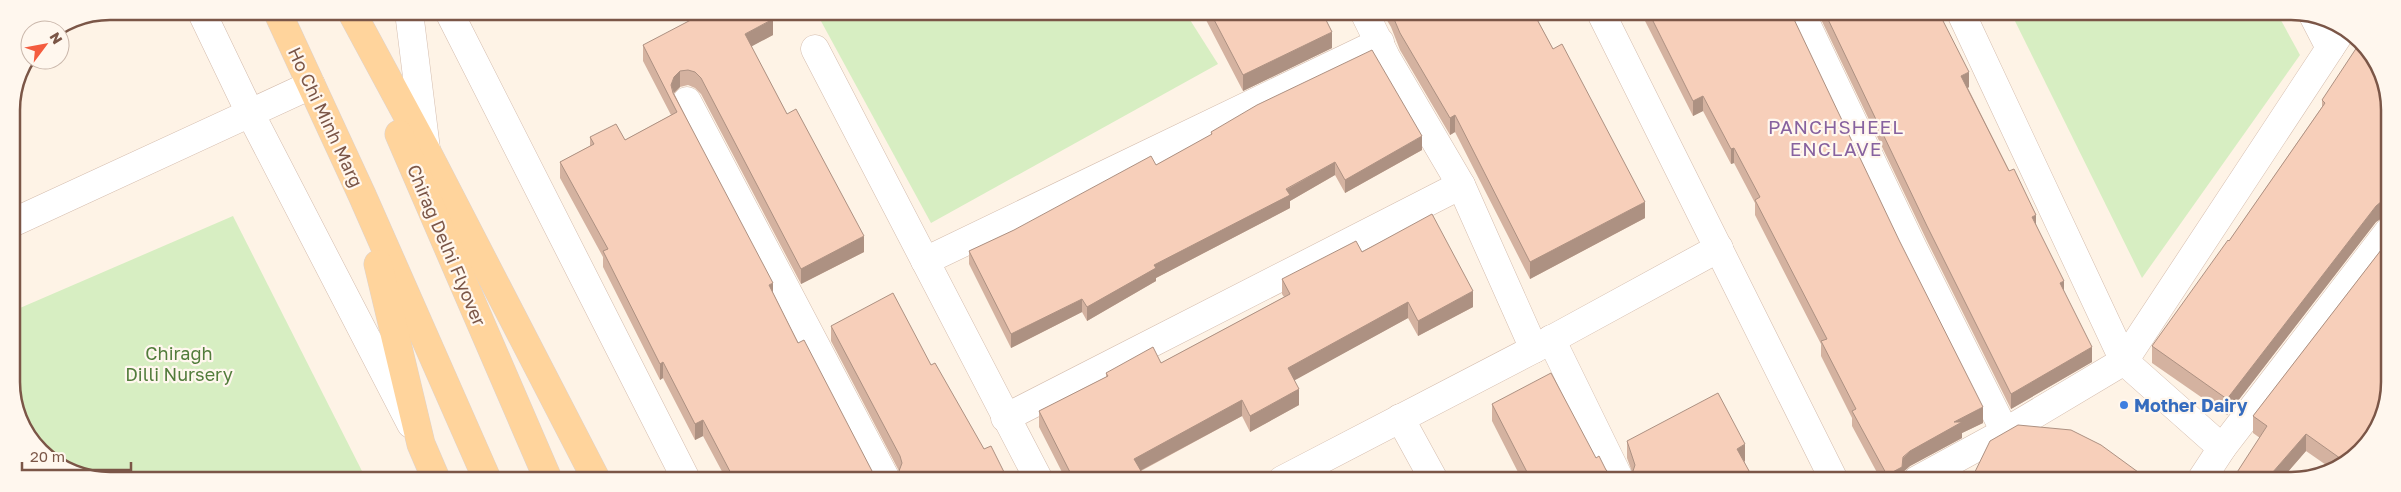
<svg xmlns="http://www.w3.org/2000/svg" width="2401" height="492" viewBox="0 0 2401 492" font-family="'Golos Text',sans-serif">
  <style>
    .park { fill: #d7eec2 }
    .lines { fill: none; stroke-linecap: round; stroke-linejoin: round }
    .minor-casing { stroke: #d4bcad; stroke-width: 29 }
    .major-casing { stroke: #ddd3cf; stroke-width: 29 }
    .minor { stroke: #fff; stroke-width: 28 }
    .major { stroke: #ffd49c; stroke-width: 28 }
    .wall { fill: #d4b2a0 }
    .shaded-wall { fill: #ad9182 }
    .building { fill: #f7cfba; stroke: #ad9182 }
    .shop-dot { fill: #3f7fe0; stroke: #fff7ee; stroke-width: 2 }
    .labels { text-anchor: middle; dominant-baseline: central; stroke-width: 4.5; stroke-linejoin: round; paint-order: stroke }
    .street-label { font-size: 18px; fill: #7b5647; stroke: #fff7ee }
    .park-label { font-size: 18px; fill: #527c3b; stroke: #fff7ee }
    .shop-label { font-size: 18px; font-weight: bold; fill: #366cbe; stroke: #fff7ee; text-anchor: start }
    .neighbourhood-label { font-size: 19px; letter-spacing: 1px; fill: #87629f; stroke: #fff7ee }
    .rim { fill: none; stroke: #7b5647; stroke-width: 2.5 }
  </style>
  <rect width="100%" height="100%" fill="#fef3e6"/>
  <g class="park">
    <path d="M 816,12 L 1185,12 L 1218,64 L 931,223 Z"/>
    <path d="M 2011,13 L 2277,13 L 2300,55 L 2142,278 Z"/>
    <path d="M 233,216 L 366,479 L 91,479 L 40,452 L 13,401 L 13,311 Z"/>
  </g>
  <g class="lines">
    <g class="minor-casing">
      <g id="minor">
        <path d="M 201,11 L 250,113 L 411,424"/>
        <path d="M 409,12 L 426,149"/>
        <path d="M 449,12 L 686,479"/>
        <path d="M 1364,12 L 1386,57 L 1461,185 L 1534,349"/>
        <path d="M 1601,13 L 1834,480"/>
        <path d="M 1801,13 L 1913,248 L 2005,432"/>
        <path d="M 1961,13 L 2124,361 L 2222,448 L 2201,480"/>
        <path d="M 2313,15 L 2330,48"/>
        <path d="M 815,49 L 1039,480"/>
        <path d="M 687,101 L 886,479"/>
        <path d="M 12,223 L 311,85"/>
        <path d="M 925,261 L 1380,42"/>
        <path d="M 1551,339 L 1620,480"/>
        <path d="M 1005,418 L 1461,185"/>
        <path d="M 1400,418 L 1434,480"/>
        <path d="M 2222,448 L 2388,232"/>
        <path d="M 1282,480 L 1534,349 L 1719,248"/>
        <path d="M 1917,480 L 2005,432 L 2124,361 L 2342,30"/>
      </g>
    </g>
    <g class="major-casing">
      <g id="major">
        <path d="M 277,11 L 362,195 L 487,479"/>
        <path d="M 351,11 L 426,150 L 596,479"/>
        <path d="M 399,134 L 548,479"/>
        <path d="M 378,264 L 421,444 L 436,479"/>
      </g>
    </g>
    <use href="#minor" class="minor"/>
    <use href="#major" class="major"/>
  </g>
  <g class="wall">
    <path d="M 1198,12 L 1322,12 L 1332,48 L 1243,91 L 1206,20 L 1203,21 Z"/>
    <path d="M 1382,12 L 1533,12 L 1645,218 L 1530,279 L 1455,132 L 1450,135 L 1400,50 L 1391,27 Z"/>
    <path d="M 1641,13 L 1791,13 L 1983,423 L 1962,433 L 1962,438 L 1910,466 L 1903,472 L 1902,480 L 1881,480 L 1852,426 L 1852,418 L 1821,356 L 1821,344 L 1755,215 L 1755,203 L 1734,163 L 1731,164 L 1703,111 L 1693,116 Z"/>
    <path d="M 1818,13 L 1939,13 L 1969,87 L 1968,88 L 2036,224 L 2064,292 L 2092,362 L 2011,409 L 1927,241 Z"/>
    <path d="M 773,35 L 751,46 L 787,114 L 864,252 L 801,284 L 701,94 L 695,88 L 688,85 L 680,87 L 674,93 L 798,343 L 872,471 L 878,477 L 885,479 L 893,477 L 899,471 L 831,341 L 831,326 L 931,365 L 984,449 L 1008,480 L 726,479 L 703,436 L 695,440 L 663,378 L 660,380 L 603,267 L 603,257 L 560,178 L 560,162 L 590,146 L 590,137 L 625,140 L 671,115 L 643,61 L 643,45 Z"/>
    <path d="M 2388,91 L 2388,217 L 2382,218 L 2376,222 L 2227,415 L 2152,363 L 2152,346 L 2229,241 L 2322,107 L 2322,100 Z"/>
    <path d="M 1211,132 L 1422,150 L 1345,193 L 1335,175 L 1290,201 L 1290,208 L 1156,278 L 1156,281 L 1087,321 L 1082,312 L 1011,348 L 969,264 L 969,251 L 1156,165 L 1211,135 Z"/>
    <path d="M 2388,241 L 2356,456 L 2329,467 L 2306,451 L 2280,481 L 2232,480 L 2260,438 L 2253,433 L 2253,416 Z"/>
    <path d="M 1362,252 L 1473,307 L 1418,336 L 1408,318 L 1294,380 L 1299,405 L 1250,432 L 1242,416 L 1141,471 L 1141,480 L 1066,480 L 1039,427 L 1039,411 L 1106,377 L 1106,373 L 1161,363 L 1284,297 L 1282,294 L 1282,279 Z"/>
    <path d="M 1492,404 L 1596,458 L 1612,476 L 1618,479 L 1627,477 L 1632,472 L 1627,458 L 1627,441 L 1745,461 L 1744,462 L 1754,480 L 1521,478 L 1492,421 Z"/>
  </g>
  <g class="shaded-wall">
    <path d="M 1203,12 L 1206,12 L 1206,20 L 1203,21 Z"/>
    <path d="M 773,19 L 773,35 L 745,50 L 745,34 Z"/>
    <path d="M 1332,32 L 1332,48 L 1243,91 L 1243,75 Z"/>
    <path d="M 680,71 L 680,87 L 674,93 L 671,85 L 674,77 Z"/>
    <path d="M 1969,72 L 1969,87 L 1961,91 L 1961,76 Z"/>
    <path d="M 1703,96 L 1703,111 L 1693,116 L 1693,101 Z"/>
    <path d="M 1455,115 L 1455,132 L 1450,135 L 1450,118 Z"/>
    <path d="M 1422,136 L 1422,150 L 1345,193 L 1345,180 Z"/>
    <path d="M 1734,148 L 1734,163 L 1731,164 L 1731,149 Z"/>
    <path d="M 1335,162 L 1335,175 L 1290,201 L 1290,208 L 1156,278 L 1156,281 L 1087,321 L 1087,307 L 1154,265 Z"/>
    <path d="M 2382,201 L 2382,218 L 2376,222 L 2227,415 L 2227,399 L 2376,206 Z"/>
    <path d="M 1645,202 L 1645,218 L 1530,279 L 1530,262 Z"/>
    <path d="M 2036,215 L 2036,230 L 2032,217 Z"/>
    <path d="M 864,236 L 864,252 L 801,284 L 801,269 Z"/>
    <path d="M 2064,281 L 2064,296 L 2060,283 Z"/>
    <path d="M 773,283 L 773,299 L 769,285 Z"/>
    <path d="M 1473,291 L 1473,307 L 1418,336 L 1418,321 Z"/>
    <path d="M 1082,299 L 1082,312 L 1011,348 L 1011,334 Z"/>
    <path d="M 1408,302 L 1408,318 L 1288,384 L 1288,368 Z"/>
    <path d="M 2092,347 L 2092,362 L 2011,409 L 2011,394 Z"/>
    <path d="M 663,362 L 663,378 L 660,380 L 660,364 Z"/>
    <path d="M 1299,389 L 1299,405 L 1250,432 L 1250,416 Z"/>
    <path d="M 1242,400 L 1242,416 L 1134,474 L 1134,459 Z"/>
    <path d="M 1983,407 L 1983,423 L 1962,433 L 1962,438 L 1910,466 L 1903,472 L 1902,480 L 1887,480 L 1887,475 L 1910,451 L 1954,422 Z"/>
    <path d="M 703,420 L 703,436 L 695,440 L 695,424 Z"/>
    <path d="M 2306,434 L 2306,451 L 2280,481 L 2265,481 Z"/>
    <path d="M 1745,444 L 1745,461 L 1737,466 L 1737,449 Z"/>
    <path d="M 1141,471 L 1141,480 L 1125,480 Z"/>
  </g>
  <g class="building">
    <path d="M 706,12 L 769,12 L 773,19 L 745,34 L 787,114 L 796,109 L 864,236 L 801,269 L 701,78 L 695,72 L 688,70 L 680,71 L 674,77 L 671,85 L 673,93 L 773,283 L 769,285 L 798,343 L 804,340 L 872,471 L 878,477 L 885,479 L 893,477 L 899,471 L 902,463 L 900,456 L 831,326 L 893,293 L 931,365 L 935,363 L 984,449 L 991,446 L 1008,480 L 734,479 L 703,420 L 695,424 L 663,362 L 660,364 L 603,251 L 608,249 L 560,162 L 594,144 L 590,137 L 616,124 L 625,140 L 677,112 L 643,45 Z"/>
    <path d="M 1210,12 L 1322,12 L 1332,32 L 1243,75 Z"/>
    <path d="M 1391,12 L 1533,12 L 1553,49 L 1562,44 L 1645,202 L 1530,262 L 1455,115 L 1450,118 L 1400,33 Z"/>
    <path d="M 1649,13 L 1791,13 L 1899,240 L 1983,407 L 1954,422 L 1962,422 L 1910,451 L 1903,457 L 1902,467 L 1887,475 L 1852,411 L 1856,409 L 1821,341 L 1827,339 L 1755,200 L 1760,197 L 1734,148 L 1731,149 L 1703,96 L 1693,101 Z"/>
    <path d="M 1825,13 L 1939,13 L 1969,72 L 1961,76 L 2009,171 L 2014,169 L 2036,215 L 2032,217 L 2064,281 L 2060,283 L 2092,347 L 2011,394 L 1927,226 Z"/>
    <path d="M 2361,41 L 2388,91 L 2388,200 L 2382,201 L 2376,206 L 2227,399 L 2152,346 L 2228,240 L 2229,241 L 2325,103 L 2322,100 Z"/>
    <path d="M 1372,50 L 1422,136 L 1345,180 L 1335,162 L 1286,189 L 1290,195 L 1154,265 L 1156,268 L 1087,307 L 1082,299 L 1011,334 L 969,251 L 1014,230 L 1151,156 L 1156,165 L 1212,134 L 1211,132 L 1257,105 Z"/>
    <path d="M 1432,214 L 1473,291 L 1418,321 L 1408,302 L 1288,368 L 1299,389 L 1250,416 L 1242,400 L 1134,459 L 1141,471 L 1125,480 L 1074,480 L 1039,411 L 1108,376 L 1106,373 L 1153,347 L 1161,363 L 1290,294 L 1282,279 L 1356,241 L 1362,252 Z"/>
    <path d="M 2388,241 L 2388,401 L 2356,456 L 2344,461 L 2306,434 L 2265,481 L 2232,480 L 2267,426 L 2253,416 Z"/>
    <path d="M 1551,373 L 1596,458 L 1599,456 L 1606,470 L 1612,476 L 1618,479 L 1627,477 L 1633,471 L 1635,465 L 1627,441 L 1718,393 L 1745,444 L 1737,449 L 1754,480 L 1517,480 L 1528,474 L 1492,404 Z"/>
    <path d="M 2018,425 L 2071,430 L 2101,445 L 2149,480 L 1971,480 L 1990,441 Z"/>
    <path d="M 1389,476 L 1391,480 L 1383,480 Z"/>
  </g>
  <circle class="shop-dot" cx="2124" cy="405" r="5"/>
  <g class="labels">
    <g class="street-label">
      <text transform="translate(326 117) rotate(65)">Ho Chi Minh Marg</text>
      <text transform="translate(447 245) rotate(67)">Chirag Delhi Flyover</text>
    </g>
    <g class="park-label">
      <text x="179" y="353">Chiragh<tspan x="179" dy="21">Dilli Nursery</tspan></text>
    </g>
    <g class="shop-label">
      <text x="2134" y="405">Mother Dairy</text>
    </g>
    <g class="neighbourhood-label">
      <text x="1836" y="126">PANCHSHEEL<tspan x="1836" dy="22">ENCLAVE</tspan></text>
    </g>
  </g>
  <path d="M0 0H2401V492H0ZM110 20H2291A90 90 0 0 1 2381 110V382A90 90 0 0 1 2291 472H110A90 90 0 0 1 20 382V110A90 90 0 0 1 110 20Z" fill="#fff7ee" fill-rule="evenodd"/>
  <path class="rim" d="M110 20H2291A90 90 0 0 1 2381 110V382A90 90 0 0 1 2291 472H110A90 90 0 0 1 20 382V110A90 90 0 0 1 110 20Z"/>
  <g transform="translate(45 45) rotate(58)"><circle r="24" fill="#fff7ee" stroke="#cab7ab"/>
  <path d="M0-4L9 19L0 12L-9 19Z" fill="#f45c3f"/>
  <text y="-8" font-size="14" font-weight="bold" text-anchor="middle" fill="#7b5647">N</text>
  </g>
  <path d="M22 462v8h109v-8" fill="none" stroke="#7b5647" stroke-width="2.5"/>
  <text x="30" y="462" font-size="15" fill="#7b5647" stroke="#fff7ee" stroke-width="4" paint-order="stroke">20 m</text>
</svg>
